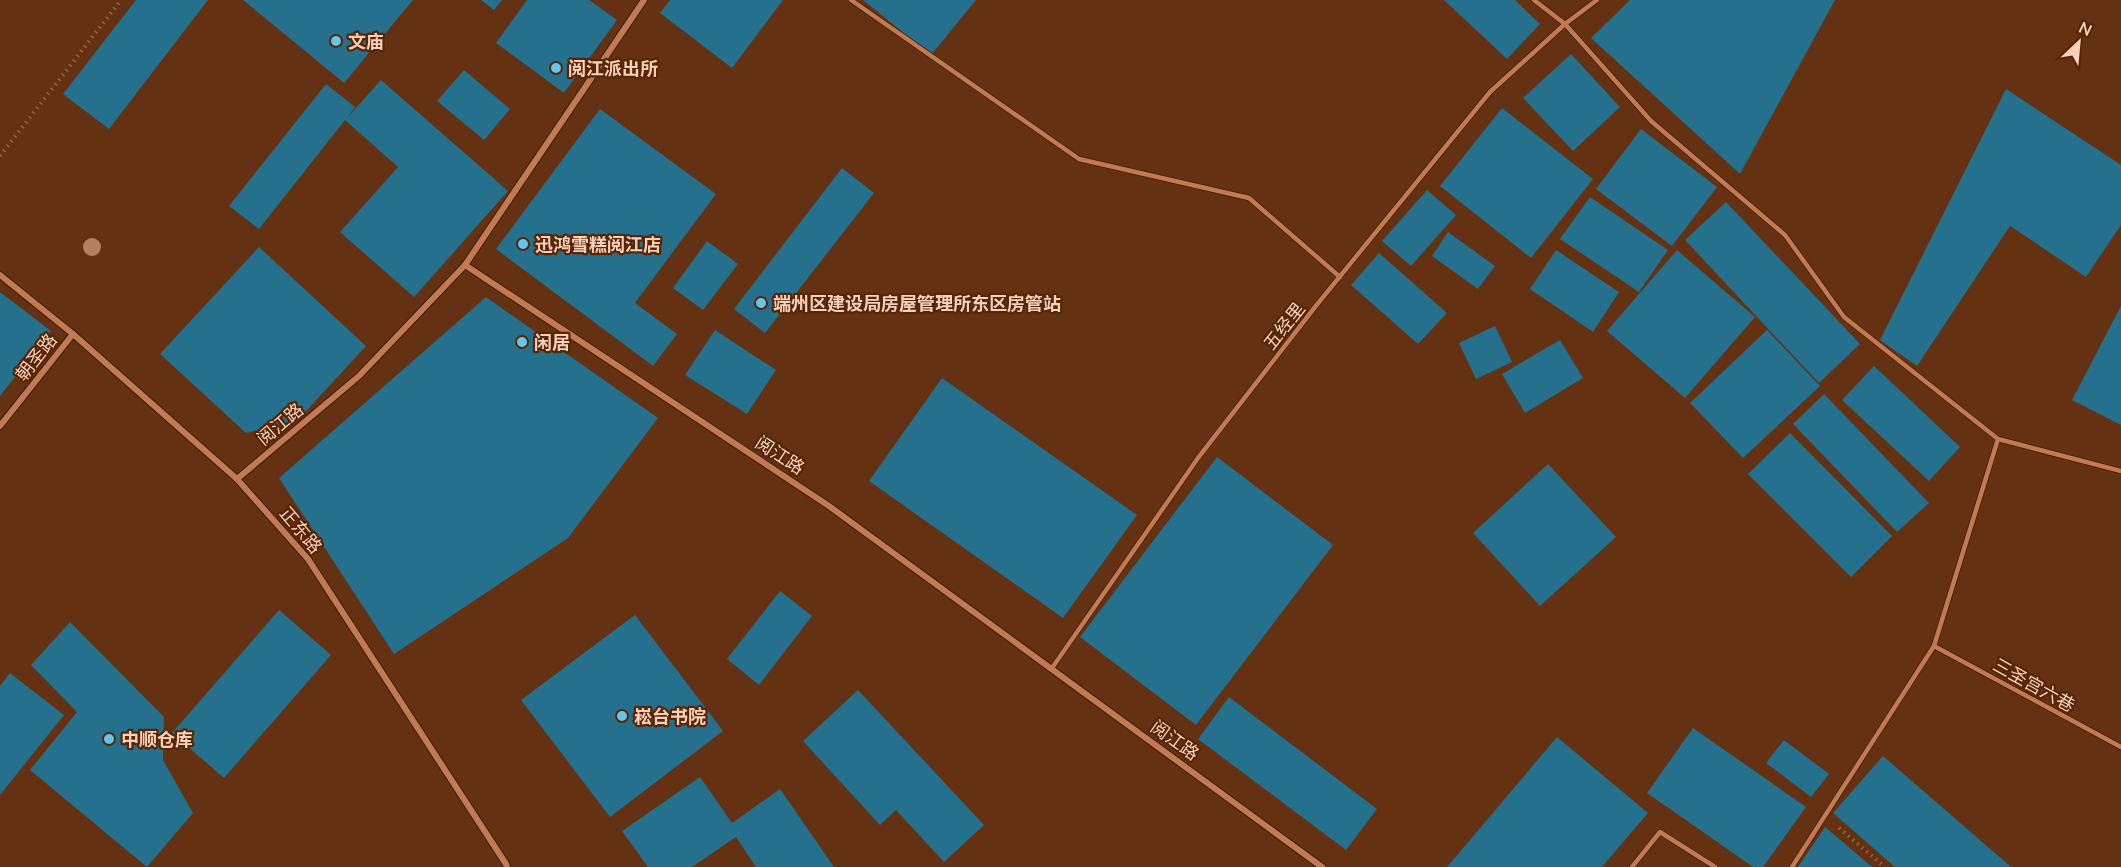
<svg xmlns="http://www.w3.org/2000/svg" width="2121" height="867" viewBox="0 0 2121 867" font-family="Mulish,'Noto Sans SC',sans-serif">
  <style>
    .building { fill: #24708d }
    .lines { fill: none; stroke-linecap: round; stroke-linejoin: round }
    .lane-casing { stroke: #401c07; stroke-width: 6 }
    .street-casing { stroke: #401c07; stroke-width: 8 }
    .path { stroke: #936448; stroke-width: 4; stroke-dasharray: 1.5 4.5; stroke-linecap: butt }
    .lane { stroke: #c37952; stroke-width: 4.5 }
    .street { stroke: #c37952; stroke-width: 6 }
    .tree { fill: #b48063 }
    .poi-dot { fill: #64c5ee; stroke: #582605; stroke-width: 2 }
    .labels { text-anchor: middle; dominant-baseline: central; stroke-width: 4.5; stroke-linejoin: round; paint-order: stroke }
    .poi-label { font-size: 18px; font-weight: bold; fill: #f9d0bc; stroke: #582605; text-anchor: start }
    .street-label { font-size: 18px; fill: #f9d0bc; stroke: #582605 }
  </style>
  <rect width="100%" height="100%" fill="#643112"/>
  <g class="building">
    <path d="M 136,0 L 208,0 L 109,129 L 63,94 Z"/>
    <path d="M 243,0 L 413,0 L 344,83 Z"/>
    <path d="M 481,0 L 502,0 L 494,10 Z"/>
    <path d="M 527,0 L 589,0 L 617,20 L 564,93 L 496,43 Z"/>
    <path d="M 670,0 L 783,0 L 732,68 L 660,13 Z"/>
    <path d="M 863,0 L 976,0 L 931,55 Z"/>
    <path d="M 1444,0 L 1515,0 L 1540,24 L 1507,59 Z"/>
    <path d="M 1630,0 L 1835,0 L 1740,174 L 1591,38 Z"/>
    <path d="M 1571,54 L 1620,107 L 1573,151 L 1523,98 Z"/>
    <path d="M 464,70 L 510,109 L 484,140 L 437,101 Z"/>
    <path d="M 381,80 L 508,191 L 414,297 L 340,232 L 398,167 L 345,120 L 259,229 L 229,206 L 326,84 L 355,107 L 347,118 Z"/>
    <path d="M 2006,89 L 2121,165 L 2121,225 L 2086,277 L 2010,226 L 1917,366 L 1880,340 Z"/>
    <path d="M 1502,108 L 1593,179 L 1531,258 L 1440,186 Z"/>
    <path d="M 600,109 L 716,194 L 635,303 L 677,334 L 653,366 L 496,249 Z"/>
    <path d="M 1641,129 L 1717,187 L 1672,246 L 1596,189 Z"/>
    <path d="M 842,168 L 874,193 L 765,333 L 734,309 Z"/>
    <path d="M 1427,190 L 1456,215 L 1411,266 L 1382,241 Z"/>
    <path d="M 1590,197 L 1668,250 L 1639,292 L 1560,239 Z"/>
    <path d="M 1726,202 L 1860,344 L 1819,383 L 1685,240 Z"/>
    <path d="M 1448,232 L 1495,266 L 1478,289 L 1432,256 Z"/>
    <path d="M 707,241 L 738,264 L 703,310 L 673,288 Z"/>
    <path d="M 259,247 L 366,346 L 298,420 L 246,433 L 160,354 Z"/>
    <path d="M 1556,250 L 1619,292 L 1593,332 L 1530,289 Z"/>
    <path d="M 1677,250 L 1755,317 L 1685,398 L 1607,331 Z"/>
    <path d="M 1379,253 L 1447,313 L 1418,344 L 1351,285 Z"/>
    <path d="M 0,292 L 51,331 L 0,396 Z"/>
    <path d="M 486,297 L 658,418 L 568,538 L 394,654 L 279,478 Z"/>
    <path d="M 2121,306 L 2121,425 L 2072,400 Z"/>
    <path d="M 1495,326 L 1512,362 L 1476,379 L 1459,343 Z"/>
    <path d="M 715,330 L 776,370 L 747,414 L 685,375 Z"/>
    <path d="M 1767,330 L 1820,386 L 1743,458 L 1690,403 Z"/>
    <path d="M 1560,340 L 1583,378 L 1525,413 L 1502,374 Z"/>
    <path d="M 1874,366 L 1960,447 L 1929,481 L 1842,400 Z"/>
    <path d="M 942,378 L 1137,515 L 1063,618 L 869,481 Z"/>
    <path d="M 1824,394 L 1929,503 L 1897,532 L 1793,424 Z"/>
    <path d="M 1790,433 L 1892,536 L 1851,577 L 1748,474 Z"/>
    <path d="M 1217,457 L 1333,545 L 1196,725 L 1080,637 Z"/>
    <path d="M 1548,464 L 1616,537 L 1540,606 L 1473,533 Z"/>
    <path d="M 780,591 L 812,616 L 759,685 L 727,659 Z"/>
    <path d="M 279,610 L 331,655 L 224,778 L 172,733 Z"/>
    <path d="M 635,615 L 723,731 L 610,817 L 521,700 Z"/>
    <path d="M 70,622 L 164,717 L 163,760 L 193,813 L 147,867 L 30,770 L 77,712 L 31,665 Z"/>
    <path d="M 10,673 L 64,715 L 0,795 L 0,686 Z"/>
    <path d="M 858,690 L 984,825 L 944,862 L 896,810 L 880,825 L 803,741 Z"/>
    <path d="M 1229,697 L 1377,809 L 1346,850 L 1198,739 Z"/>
    <path d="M 1693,728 L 1806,807 L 1763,867 L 1753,867 L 1647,793 Z"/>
    <path d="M 1557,737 L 1648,813 L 1602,867 L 1447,867 Z"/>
    <path d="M 1784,740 L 1829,774 L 1811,797 L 1766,763 Z"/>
    <path d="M 1883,756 L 2011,867 L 1895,867 L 1833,813 Z"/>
    <path d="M 700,777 L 732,823 L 780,789 L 834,867 L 756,867 L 736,837 L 692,867 L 648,867 L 622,831 Z"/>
    <path d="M 1825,827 L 1872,867 L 1798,867 Z"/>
  </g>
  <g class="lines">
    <g class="lane-casing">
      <g id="lane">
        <path d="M 851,0 L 1079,159 L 1249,198 L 1340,277"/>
        <path d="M 1534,0 L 1565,24 L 1651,121 L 1785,235 L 1844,317 L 1998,439 L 1934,646 L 1792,867"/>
        <path d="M 1998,439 L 2121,471"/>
        <path d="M 1934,646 L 2121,747"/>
        <path d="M 1052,668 L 1198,458 L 1315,307 L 1490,92 L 1565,24 L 1597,0"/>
        <path d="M 1632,867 L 1660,832 L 1715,867"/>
      </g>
    </g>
    <g class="street-casing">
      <g id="street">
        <path d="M 465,265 L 829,506 L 1322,867"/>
        <path d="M 0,275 L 73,334 L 237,479 L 308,559 L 506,864 L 507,867"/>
        <path d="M 0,426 L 73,334"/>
        <path d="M 237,479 L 359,376 L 465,265 L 644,0"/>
      </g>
    </g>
    <g class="path">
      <path d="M 0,156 L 121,0"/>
      <path d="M 1839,828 L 1885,867"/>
    </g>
    <use href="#lane" class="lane"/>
    <use href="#street" class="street"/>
  </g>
  <circle class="tree" cx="92" cy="247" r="9"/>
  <g class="poi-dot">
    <circle cx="336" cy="41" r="6"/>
    <circle cx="556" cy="68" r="6"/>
    <circle cx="523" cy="244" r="6"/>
    <circle cx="761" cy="303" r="6"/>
    <circle cx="522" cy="342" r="6"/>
    <circle cx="622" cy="716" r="6"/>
    <circle cx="109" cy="739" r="6"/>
  </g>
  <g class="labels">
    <g class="poi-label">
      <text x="348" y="41">文庙</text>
      <text x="568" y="68">阅江派出所</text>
      <text x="535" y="244">迅鸿雪糕阅江店</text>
      <text x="773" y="303">端州区建设局房屋管理所东区房管站</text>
      <text x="534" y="342">闲居</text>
      <text x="634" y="716">崧台书院</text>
      <text x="121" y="739">中顺仓库</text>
    </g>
    <g class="street-label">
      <text transform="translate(1284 326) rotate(-52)">五经里</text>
      <text transform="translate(36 357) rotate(-52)">朝圣路</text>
      <text transform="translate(280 424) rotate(-40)">阅江路</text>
      <text transform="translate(780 455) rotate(33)">阅江路</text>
      <text transform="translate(301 530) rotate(50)">正东路</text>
      <text transform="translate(2034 685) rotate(29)">三圣宫六巷</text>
      <text transform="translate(1175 740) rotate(36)">阅江路</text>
    </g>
  </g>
  <g transform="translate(2079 42) rotate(26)" stroke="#582605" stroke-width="4.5" paint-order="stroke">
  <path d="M0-4.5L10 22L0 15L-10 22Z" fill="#f9d0bc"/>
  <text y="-9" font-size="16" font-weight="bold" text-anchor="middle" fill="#f9d0bc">N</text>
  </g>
</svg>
